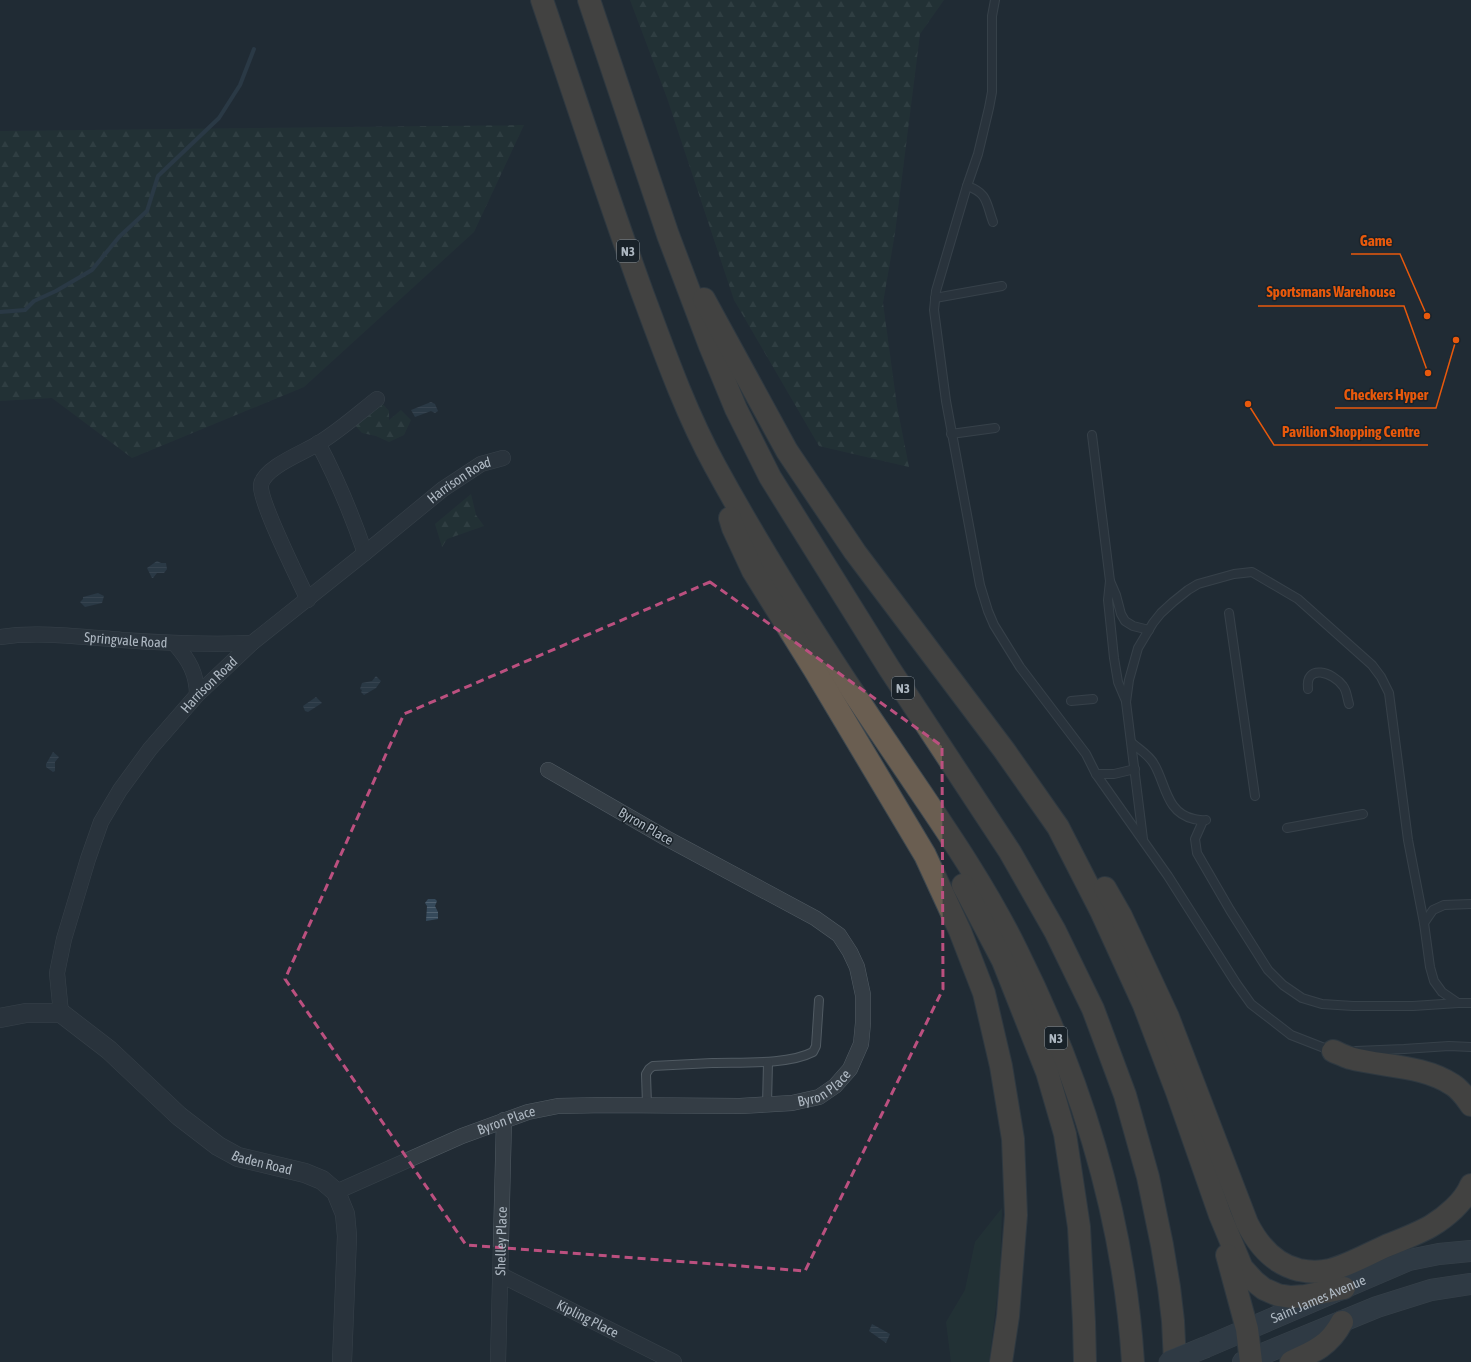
<svg xmlns="http://www.w3.org/2000/svg" width="1471" height="1362" viewBox="0 0 1471 1362" font-family="'Asap Condensed',sans-serif">
  <style>
    .grass { fill: #253937 }
    .forest { fill: url(#forest-firs) }
    .water { fill: url(#water-rules) }
    .lines { fill: none; stroke-linecap: round; stroke-linejoin: round }
    .stream { stroke: #35495a; stroke-width: 4 }
    .service-casing { stroke: #515b63; stroke-width: 10 }
    .minor-casing { stroke: #515b63; stroke-width: 16 }
    .tertiary-casing { stroke: #515b63; stroke-width: 20 }
    .secondary-casing { stroke: #515b63; stroke-width: 22 }
    .motorway-casing { stroke: #3e484f; stroke-width: 24 }
    .service { stroke: #343d45; stroke-width: 8 }
    .minor { stroke: #343d45; stroke-width: 15 }
    .tertiary { stroke: #343d45; stroke-width: 19 }
    .secondary { stroke: #424d57; stroke-width: 21 }
    .motorway { stroke: #6a5e51; stroke-width: 22 }
    .secondary-bridge-casing { stroke: #515b63; stroke-width: 22; stroke-linecap: butt }
    .secondary-bridge { stroke: #424d57; stroke-width: 21 }
    .marked { fill: none; stroke: #bb507f; stroke-width: 3; stroke-dasharray: 8 5; stroke-linejoin: round }
    .labels { text-anchor: middle; dominant-baseline: central; stroke-width: 3; stroke-linejoin: round; paint-order: stroke }
    .shield { fill: #192229; stroke: #818b94; stroke-width: 1 }
    .shield-label { font-size: 13px; font-weight: bold; fill: #aeb8c2 }
    .street-label { font-size: 14px; fill: #aeb8c2; stroke: #192229 }
    .leader { fill: none; stroke: #e8590c; stroke-width: 1.5 }
    .callout-dot { fill: #e8590c; stroke: #192229; stroke-width: 1.5 }
    .callout-label { font-size: 15px; text-anchor: middle; font-weight: bold; fill: #e8590c; stroke: #192229; stroke-width: 3; stroke-linejoin: round; paint-order: stroke }
  </style>
  <defs>
    <pattern id="forest-firs" width="22" height="20" patternUnits="userSpaceOnUse"><rect width="22" height="20" fill="#253937"/><path d="M5 1l3.5 6h-7zM16 11l3.5 6h-7z" fill="#425452"/></pattern>
    <pattern id="water-rules" width="6" height="5" patternUnits="userSpaceOnUse"><rect width="6" height="5" fill="#35495a"/><path d="M0 2.5h6" fill="none" stroke="#506170"/></pattern>
  </defs>
  <rect width="100%" height="100%" fill="#212b34"/>
  <path class="grass" d="M 1002,1208 L 1000,1273 L 989,1362 L 951,1362 L 946,1322 L 965,1290 L 975,1242 Z"/>
  <g class="forest">
    <path d="M 630,0 L 944,0 L 920,34 L 895,233 L 883,303 L 897,406 L 909,467 L 819,446 L 734,300 L 667,98 Z"/>
    <path d="M 524,125 L 474,232 L 304,387 L 132,458 L 52,398 L 0,401 L 0,131 Z"/>
    <path d="M 382,403 L 389,411 L 389,420 L 401,410 L 411,420 L 404,435 L 389,442 L 376,436 L 362,433 L 353,423 Z"/>
    <path d="M 471,494 L 476,515 L 484,526 L 447,539 L 442,547 L 435,524 Z"/>
  </g>
  <g class="water">
    <path d="M 431,402 L 435,404 L 438,411 L 435,413 L 431,411 L 415,417 L 411,410 Z"/>
    <path d="M 157,561 L 161,563 L 166,563 L 167,569 L 164,573 L 157,573 L 153,578 L 152,578 L 147,568 Z"/>
    <path d="M 98,593 L 104,596 L 102,603 L 85,607 L 80,602 L 83,599 L 83,597 Z"/>
    <path d="M 376,676 L 381,681 L 376,688 L 364,695 L 361,692 L 362,690 L 360,689 L 362,683 L 372,681 Z"/>
    <path d="M 316,697 L 322,703 L 308,712 L 305,711 L 303,706 Z"/>
    <path d="M 53,752 L 59,757 L 55,762 L 55,771 L 53,772 L 46,767 L 46,764 Z"/>
    <path d="M 428,899 L 435,899 L 437,901 L 435,906 L 438,912 L 438,919 L 426,921 L 427,906 L 425,903 Z"/>
    <path d="M 872,1324 L 890,1334 L 886,1343 L 869,1331 Z"/>
  </g>
  <g class="lines">
    <path class="stream" d="M 0,312 L 25,310 L 34,301 L 56,291 L 92,270 L 119,237 L 147,211 L 158,176 L 219,118 L 240,85 L 254,49"/>
    <g class="service-casing">
      <g id="service">
        <path d="M 995,0 L 992,16 L 992,92 L 989,108 L 978,154 L 967,186 L 936,291 L 934,310 L 946,401 L 980,585 L 988,611 L 994,625 L 1020,667 L 1086,754 L 1096,774 L 1168,876 L 1236,983 L 1251,1004 L 1291,1035 L 1332,1051"/>
        <path d="M 967,186 C 988,193 986,203 993,222"/>
        <path d="M 935,298 L 1002,286"/>
        <path d="M 951,434 L 995,428"/>
        <path d="M 1092,435 L 1110,581"/>
        <path d="M 1229,613 L 1255,796"/>
        <path d="M 1308,689 C 1305,663 1333,672 1343,686 C 1347,691 1347,698 1349,704"/>
        <path d="M 1071,701 L 1093,699"/>
        <path d="M 1126,701 L 1118,682 L 1114,658 L 1108,600 L 1110,581 L 1116,595 L 1121,614 L 1125,621 L 1133,626 L 1149,630"/>
        <path d="M 1132,743 C 1140,750 1149,755 1154,764 C 1166,784 1166,813 1194,819 C 1199,820 1202,821 1206,820"/>
        <path d="M 1096,774 L 1114,774 L 1135,769"/>
        <path d="M 1203,821 L 1195,839 L 1197,853 L 1230,910 L 1268,970 L 1283,985 L 1302,998 L 1322,1004 L 1353,1006 L 1413,1006 L 1458,1003"/>
        <path d="M 1287,828 L 1363,814"/>
        <path d="M 1143,839 L 1126,702 L 1129,680 L 1138,648 L 1153,623 L 1161,613 L 1173,602 L 1188,590 L 1198,584 L 1234,574 L 1252,572 L 1298,599 L 1372,665 L 1381,677 L 1389,693 L 1408,840 L 1424,923 L 1430,967 L 1434,981 L 1442,992 L 1458,1003 L 1471,1003"/>
        <path d="M 1424,923 L 1433,910 L 1444,905 L 1471,904"/>
        <path d="M 1356,1051 L 1404,1049 L 1449,1046 L 1471,1047"/>
        <path d="M 647,1105 L 646,1074 L 649,1069 L 653,1066 C 673,1065 692,1064 712,1063 C 740,1062 788,1065 813,1052 L 816,1046 L 819,1000"/>
        <path d="M 767,1105 L 768,1062"/>
      </g>
    </g>
    <g class="minor-casing">
      <g id="minor">
        <path d="M 318,443 C 337,479 352,515 365,553"/>
        <path d="M 308,600 C 299,580 259,501 261,485 C 264,467 305,452 319,443 C 339,431 358,414 377,399"/>
        <path id="s1" d="M 0,637 C 37,631 84,637 122,640 C 165,643 208,645 252,643"/>
        <path d="M 175,644 C 189,660 197,674 197,695"/>
        <path id="s2" d="M 61,1013 L 57,973 L 64,939 L 88,859 L 101,822 L 120,790 L 150,749 L 197,695 L 252,643 L 365,553 L 443,489 L 481,464 L 503,458"/>
        <path id="s3" d="M 336,1192 L 462,1136 L 528,1112 L 558,1106 L 606,1105 L 740,1106 L 792,1103 L 819,1097 L 835,1086 L 850,1069 L 861,1044 L 863,1023 L 863,995 L 857,967 L 850,952 L 839,935 L 815,918 L 666,838 L 548,770"/>
        <path id="s4" d="M 501,1275 L 674,1362"/>
        <path id="s5" d="M 498,1362 L 504,1120"/>
      </g>
    </g>
    <g class="tertiary-casing">
      <g id="tertiary">
        <path id="s6" d="M 0,1018 L 26,1013 L 61,1013 L 109,1050 L 179,1116 L 218,1146 L 238,1157 L 305,1173 L 322,1180 L 336,1192 L 345,1214 L 347,1236 L 342,1362"/>
      </g>
    </g>
    <g class="secondary-casing">
      <g id="secondary">
        <path id="s7" d="M 1206,1347 L 1409,1260 L 1439,1254 L 1471,1251"/>
        <path d="M 1243,1362 L 1377,1307 L 1431,1290 L 1471,1284"/>
      </g>
    </g>
    <g class="motorway-casing">
      <g id="motorway">
        <path d="M 542,0 C 575,97 607,195 642,292 C 664,351 685,411 715,466 C 768,563 828,656 890,747 C 935,814 982,879 1017,951 C 1081,1079 1124,1219 1133,1362"/>
        <path d="M 589,0 L 668,235 L 710,346 L 736,409 L 770,477 L 889,668 L 1010,852 L 1055,931 L 1093,1009 L 1125,1095 L 1148,1177 L 1162,1245 L 1169,1287 L 1173,1321 L 1175,1362"/>
        <path d="M 704,299 L 787,451 L 855,552 L 1004,750 L 1058,827 L 1101,911 L 1144,1005 L 1177,1092 L 1220,1215 L 1242,1268 L 1254,1281 L 1264,1289 L 1278,1295 L 1291,1297 L 1305,1296 L 1344,1288"/>
        <path d="M 730,518 L 733,528 L 753,571 L 814,669 L 925,855 L 960,931 L 984,993 L 1001,1066 L 1013,1139 L 1016,1215 L 1008,1316 L 1001,1362"/>
        <path d="M 963,885 L 1003,961 L 1047,1072 L 1065,1134 L 1079,1227 L 1084,1322 L 1085,1362"/>
        <path d="M 1105,888 L 1121,916 L 1168,1017 L 1247,1223 C 1258,1245 1274,1264 1299,1270 C 1309,1272 1321,1272 1330,1270 C 1349,1265 1368,1254 1386,1246 C 1401,1240 1417,1234 1431,1226 C 1446,1217 1464,1202 1471,1185"/>
        <path d="M 1333,1051 C 1338,1053 1344,1056 1350,1058 C 1383,1067 1423,1065 1453,1085 C 1461,1090 1466,1098 1471,1105"/>
        <path d="M 1227,1255 L 1247,1329 L 1251,1362"/>
        <path d="M 1291,1362 C 1314,1352 1330,1345 1342,1322"/>
      </g>
    </g>
    <use href="#service" class="service"/>
    <use href="#minor" class="minor"/>
    <use href="#tertiary" class="tertiary"/>
    <use href="#secondary" class="secondary"/>
    <use href="#motorway" class="motorway"/>
    <g class="secondary-bridge-casing">
      <path id="secondary-bridge" d="M 1169,1362 L 1206,1347"/>
    </g>
    <use href="#secondary-bridge" class="secondary-bridge"/>
  </g>
  <path d="M0 0H1471V1362H0ZM 710,582 L 942,746 L 943,989 L 805,1271 L 466,1245 L 285,979 L 404,714 Z" fill="#212b34" fill-opacity=".55" fill-rule="evenodd"/>
  <path class="marked" d="M 710,582 L 942,746 L 943,989 L 805,1271 L 466,1245 L 285,979 L 404,714 Z"/>
  <g class="labels">
    <g class="shield">
      <rect x="617" y="240" width="22" height="22" rx="3"/>
      <rect x="892" y="677" width="22" height="22" rx="3"/>
      <rect x="1045" y="1027" width="22" height="22" rx="3"/>
    </g>
    <g class="shield-label">
      <text x="628" y="251">N3</text>
      <text x="903" y="688">N3</text>
      <text x="1056" y="1038">N3</text>
    </g>
    <g class="street-label">
      <text stroke="none"><textPath href="#s2" startOffset="697">Harrison Road</textPath></text>
      <text stroke="none"><textPath href="#s1" startOffset="126">Springvale Road</textPath></text>
      <text stroke="none"><textPath href="#s2" startOffset="373">Harrison Road</textPath></text>
      <text transform="translate(646 826) rotate(30)">Byron Place</text>
      <text stroke="none"><textPath href="#s3" startOffset="509">Byron Place</textPath></text>
      <text stroke="none"><textPath href="#s3" startOffset="185">Byron Place</textPath></text>
      <text stroke="none"><textPath href="#s6" startOffset="315">Baden Road</textPath></text>
      <text stroke="none"><textPath href="#s5" startOffset="121">Shelley Place</textPath></text>
      <text stroke="none"><textPath href="#s7" startOffset="122">Saint James Avenue</textPath></text>
      <text stroke="none"><textPath href="#s4" startOffset="97">Kipling Place</textPath></text>
    </g>
  </g>
  <path class="leader" d="M1427 316L1400 254H1351M1428 373L1404 306H1258M1456 340L1436 408H1335M1248 404L1274 445H1428"/>
  <g class="callout-dot">
    <circle cx="1427" cy="316" r="4"/>
    <circle cx="1428" cy="373" r="4"/>
    <circle cx="1456" cy="340" r="4"/>
    <circle cx="1248" cy="404" r="4"/>
  </g>
  <g class="callout-label">
    <text x="1376" y="246">Game</text>
    <text x="1331" y="297">Sportsmans Warehouse</text>
    <text x="1386" y="400">Checkers Hyper</text>
    <text x="1351" y="437">Pavilion Shopping Centre</text>
  </g>
</svg>
